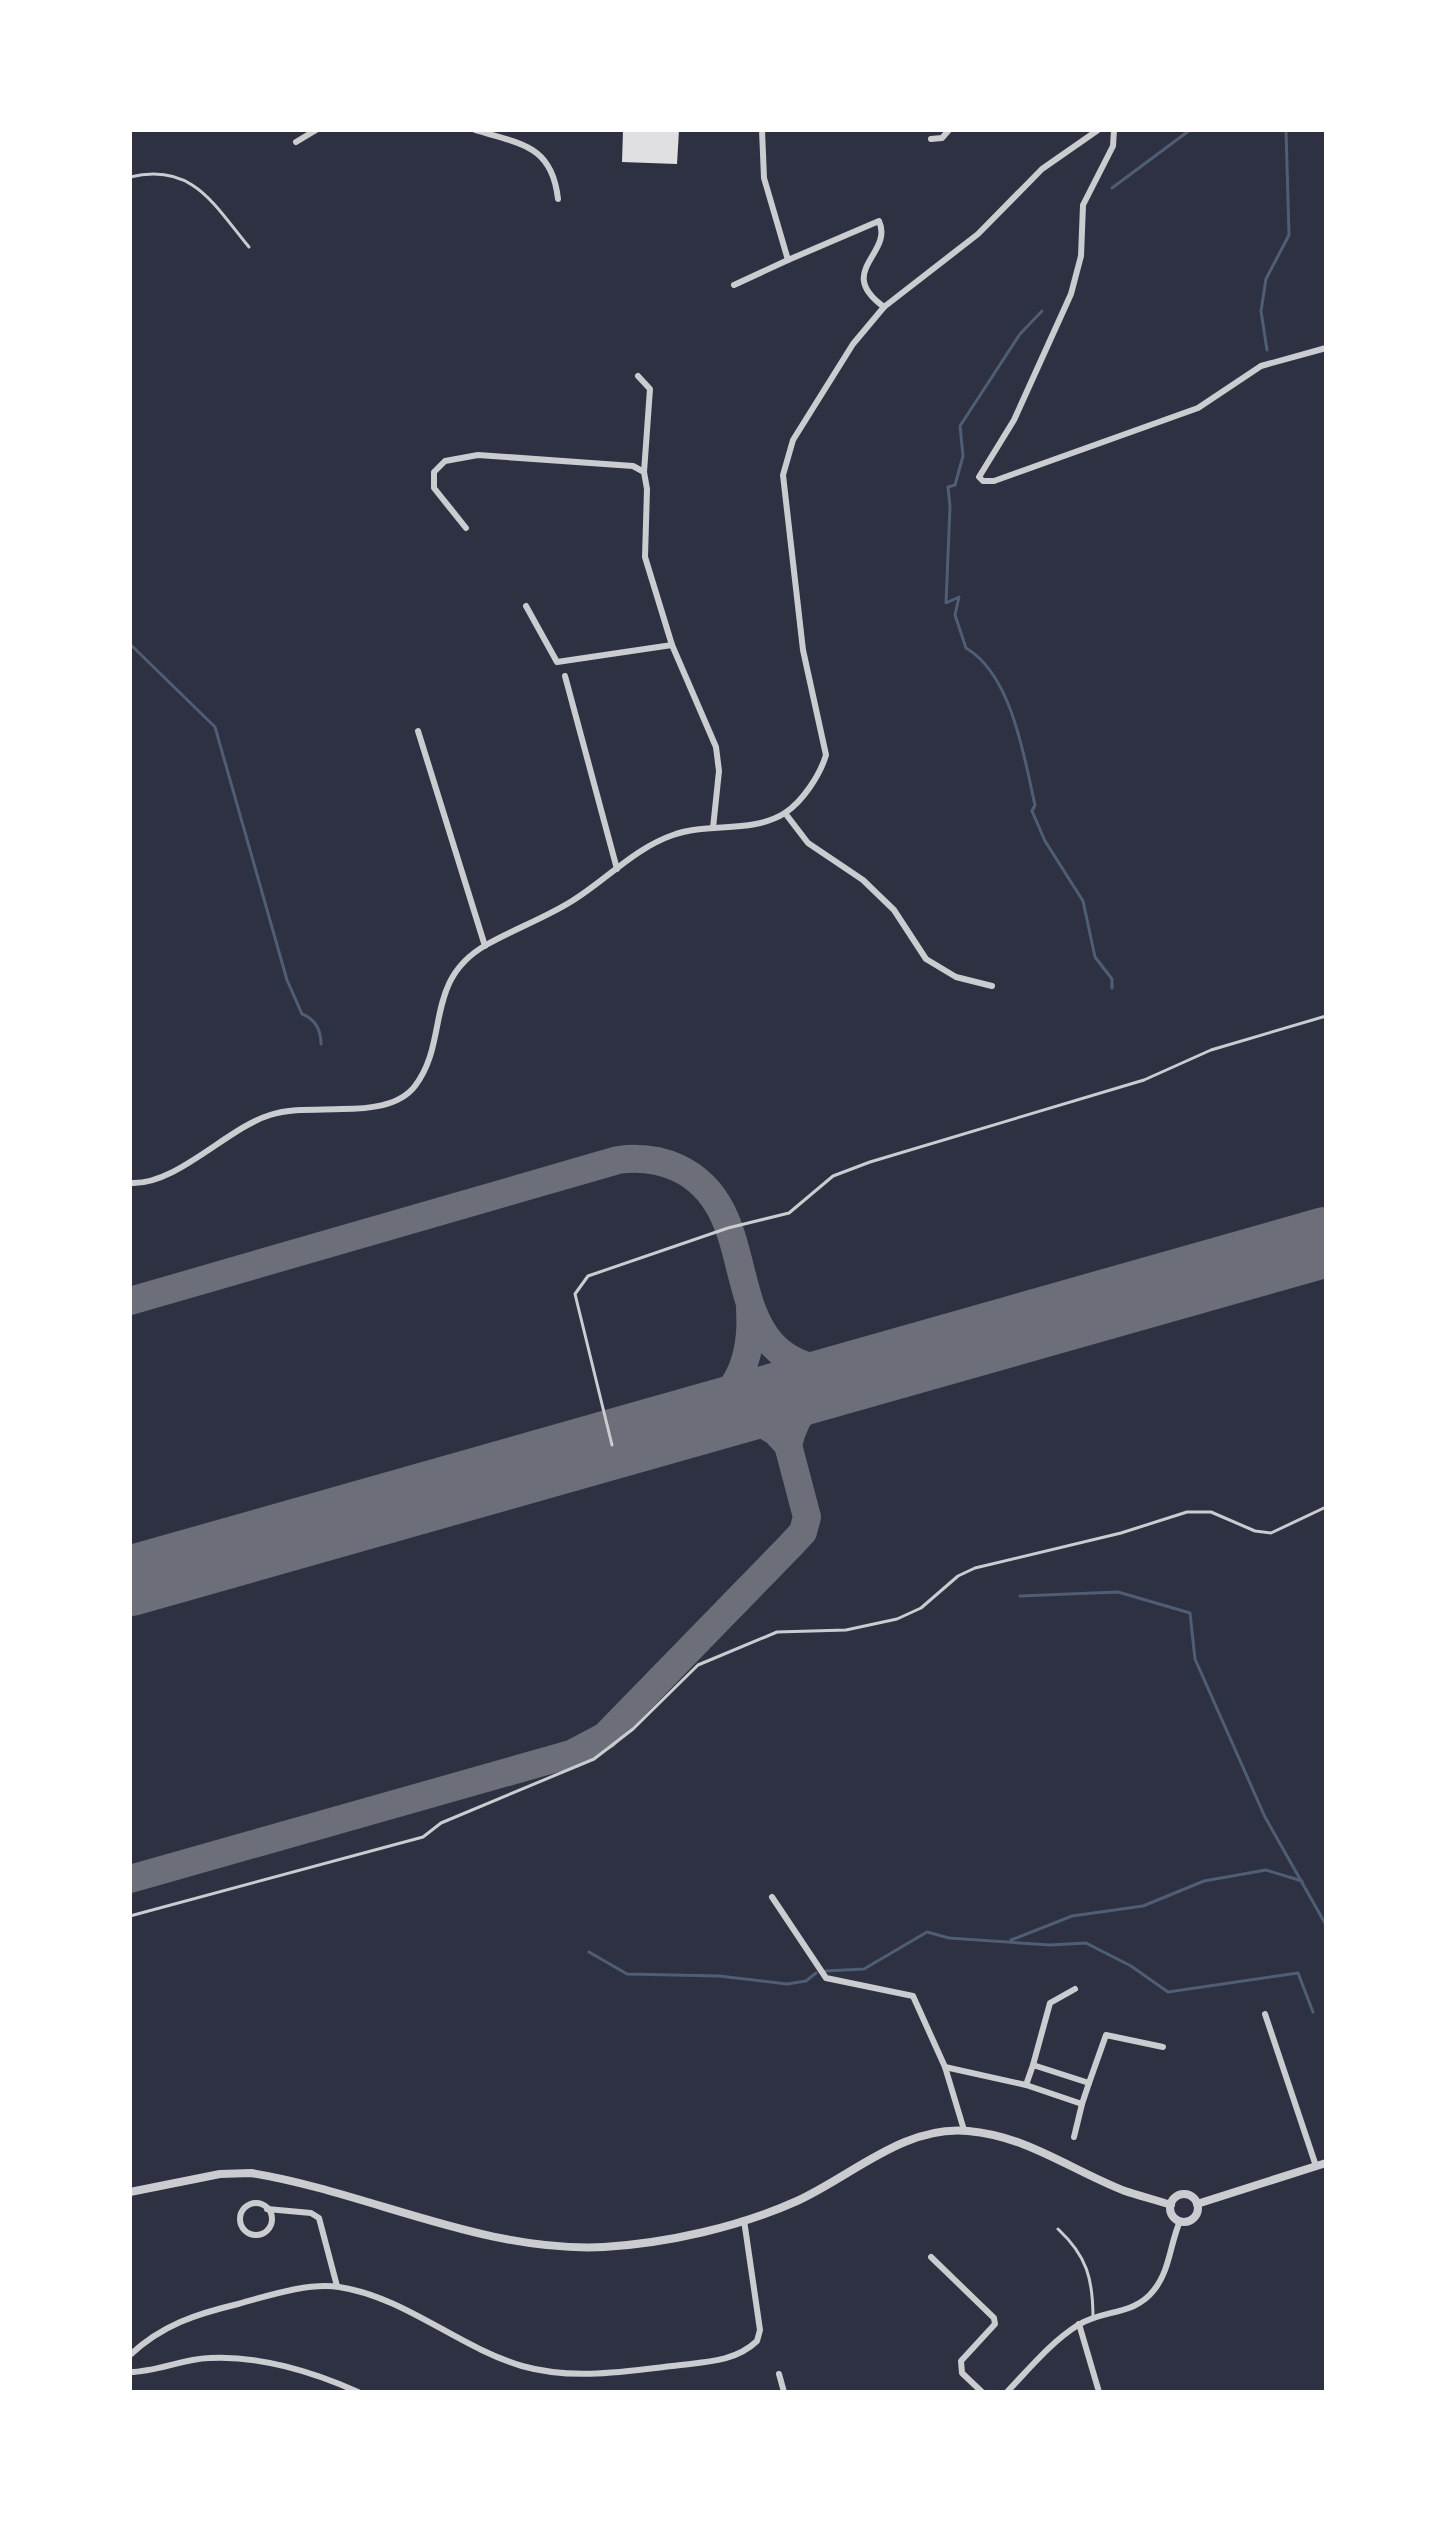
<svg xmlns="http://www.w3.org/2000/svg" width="1456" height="2522" viewBox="0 0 1456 2522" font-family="Jost,sans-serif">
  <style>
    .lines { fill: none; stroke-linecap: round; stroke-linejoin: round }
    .stream { stroke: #4f5d75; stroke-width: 3 }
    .taxiway { stroke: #6c6f7a; stroke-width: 28 }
    .runway { stroke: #6c6f7a; stroke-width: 70 }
    .building { fill: #e0e0e3 }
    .service { stroke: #caccd0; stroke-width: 3 }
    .minor { stroke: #caccd0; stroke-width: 6 }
    .tertiary { stroke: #caccd0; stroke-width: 8 }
  </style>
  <rect width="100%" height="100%" fill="#2d3142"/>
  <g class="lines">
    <g class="stream">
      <path d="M 1112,188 L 1190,130"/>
      <path d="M 1042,311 L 1020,334 L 960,426 L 963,456 L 955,485 L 948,487 L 950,506 L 946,603 L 959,597 L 955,615 L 966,648 C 1012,675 1024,757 1035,805 L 1032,811 L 1045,841 L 1083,901 L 1095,957 L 1112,979 L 1112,988"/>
      <path d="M 1267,350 L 1261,311 L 1266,279 L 1289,235 L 1286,130"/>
      <path d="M 130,644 L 215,727 L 287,980 L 302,1014 C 315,1019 321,1030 321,1044"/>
      <path d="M 1020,1596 L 1118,1592 L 1190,1613 L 1195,1659 L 1265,1817 L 1326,1925"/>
      <path d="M 1011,1940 L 1072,1916 L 1143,1906 L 1204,1881 L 1266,1870 L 1302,1881"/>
      <path d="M 589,1952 L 627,1974 L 719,1976 L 787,1984 L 806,1981 L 816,1973"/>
      <path d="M 825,1971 L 864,1969 L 927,1932 L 949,1938 L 1050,1945 L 1086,1943 L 1131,1966 L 1168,1992 L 1298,1973 L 1313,2012"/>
    </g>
    <g class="taxiway">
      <path d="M 130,1301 L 618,1160 C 640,1157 658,1159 678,1168 C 780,1216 695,1384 869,1372"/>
      <path d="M 696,1418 C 740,1396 753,1354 750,1309"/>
      <path d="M 788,1445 C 797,1407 816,1391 852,1378"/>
      <path d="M 130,1879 L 571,1754 L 605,1736 L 790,1546 L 803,1532 L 807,1517 L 788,1445 L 776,1432 L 753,1418 L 737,1414 L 697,1421"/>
    </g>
    <path class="runway" d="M 130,1581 L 1326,1242"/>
  </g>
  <path class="building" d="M 623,130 L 679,130 L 677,164 L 622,162 Z"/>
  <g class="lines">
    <g class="service">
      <path d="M 130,177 C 193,162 214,205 249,247"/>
      <path d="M 612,1445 L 575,1294 L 588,1276 L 728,1228 L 789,1213 L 833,1176 L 870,1162 L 1144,1080 L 1211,1050 L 1326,1016"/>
      <path d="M 130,1916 L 423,1837 L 441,1823 L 594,1759 L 633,1729 L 698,1665 L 777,1632 L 846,1630 L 897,1619 L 921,1608 L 958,1576 L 975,1568 L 1121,1533 L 1187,1512 L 1211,1512 L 1255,1531 L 1271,1533 L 1326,1507"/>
      <path d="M 1058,2229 C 1087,2256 1093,2279 1093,2318"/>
    </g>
    <g class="minor">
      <path d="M 475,130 C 521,144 552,145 558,199"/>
      <path d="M 762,130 L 764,178 L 788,260 L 879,221 C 894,254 834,271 884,307"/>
      <path d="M 1114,130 L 1113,146 L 1083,205 L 1081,256 L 1071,294 L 1014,420 L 979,477 L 983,481 L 994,481 L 1198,408 L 1261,366 L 1326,348"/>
      <path d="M 931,139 L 942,138 L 949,130"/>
      <path d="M 296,142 L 316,130"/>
      <path d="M 734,285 L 788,260"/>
      <path d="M 638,376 L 650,389 L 644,472"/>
      <path d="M 466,528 L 434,488 L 434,472 L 445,461 L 478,455 L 633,466 L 644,472 L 647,489 L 645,557 L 672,645 L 716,747 L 719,771 L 713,828"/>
      <path d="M 526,606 L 557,662 L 672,645"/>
      <path d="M 565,676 L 617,869"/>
      <path d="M 418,731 L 485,946"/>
      <path d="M 785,813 L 808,843 L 863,880 L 894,910 L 926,959 L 956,977 L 992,986"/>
      <path d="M 130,1183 C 176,1186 227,1128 270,1115 C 292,1108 319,1110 342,1109 C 366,1109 399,1107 415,1086 C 450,1040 423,981 486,945 C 514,929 545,918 572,901 C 606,880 635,848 673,835 C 709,822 751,834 785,813 C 803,801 820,775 826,755 L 803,650 L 783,475 L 793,440 L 853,344 L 884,307 L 978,234 L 1042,169 L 1098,130"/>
      <path d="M 772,1897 L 826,1978 L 913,1996 L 945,2067 L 964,2130"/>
      <path d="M 1265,2014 L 1316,2166"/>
      <path d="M 1033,2065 L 1050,2003 L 1075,1989"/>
      <path d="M 945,2067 L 1026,2085 L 1082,2104 L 1089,2083 L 1033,2065 L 1026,2085"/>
      <path d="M 1089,2083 L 1106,2035 L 1163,2047"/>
      <path d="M 1074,2137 L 1082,2104"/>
      <circle cx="256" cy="2219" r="16"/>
      <path d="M 267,2209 L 311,2213 L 319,2218 L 337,2286"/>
      <path d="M 931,2257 L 994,2318 L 995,2324 L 961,2361 L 962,2373 L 982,2392"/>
      <path d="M 1079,2324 L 1099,2392"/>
      <path d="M 130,2355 C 162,2325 196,2314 238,2304 C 267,2296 309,2282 339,2287 C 405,2297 458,2347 522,2366 C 571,2380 622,2372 672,2366 C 702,2362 734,2363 757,2341 L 760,2330 L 744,2220"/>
      <path d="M 130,2372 C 156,2372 182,2359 209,2358 C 258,2355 314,2372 358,2392"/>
      <path d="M 779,2374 L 784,2392"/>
      <path d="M 1007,2392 C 1029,2369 1051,2342 1078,2325 C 1104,2309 1134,2316 1154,2290 C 1170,2270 1170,2244 1180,2221"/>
    </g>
    <g class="tertiary">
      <path d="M 130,2192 L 220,2174 L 251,2173 C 368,2192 483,2253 604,2247 C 668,2243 739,2227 797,2201 C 852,2176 904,2125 968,2131 C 1027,2136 1071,2170 1125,2191 C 1140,2196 1156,2200 1171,2205"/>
      <circle cx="1184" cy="2208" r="14"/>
      <path d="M 1197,2204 L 1326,2163"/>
    </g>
  </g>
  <rect width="1456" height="2522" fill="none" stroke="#ffffff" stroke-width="264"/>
</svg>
